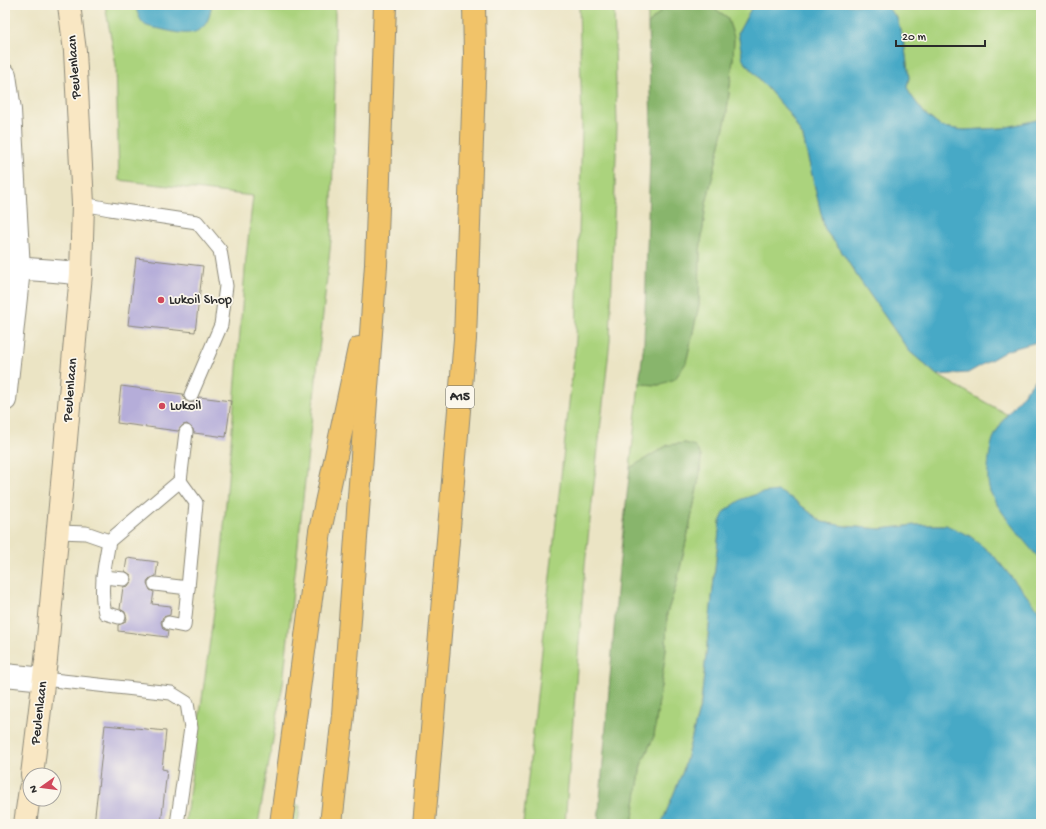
<svg xmlns="http://www.w3.org/2000/svg" width="1046" height="829" viewBox="0 0 1046 829" font-family="'Gochi Hand',sans-serif">
  <style>
    .green { fill: #abd37d; stroke: #6b7f54 }
    .forest { fill: #88b56c; stroke: #5a704c }
    .water { fill: #47a9c6; stroke: #396a78 }
    .building { fill: #b5add9 }
    .lines { fill: none; stroke-linecap: round; stroke-linejoin: round }
    .lane-casing { stroke: #8b8878; stroke-width: 15 }
    .street-casing { stroke: #8b8878; stroke-width: 24 }
    .secondary-casing { stroke: #8b8878; stroke-width: 24 }
    .highway-casing { stroke: #8b8878; stroke-width: 24 }
    .lane { stroke: #fff; stroke-width: 13 }
    .street { stroke: #fff; stroke-width: 22 }
    .secondary { stroke: #f9e7c3; stroke-width: 22 }
    .highway { stroke: #f1c369; stroke-width: 22 }
    .poi-dot { fill: #d1495b; stroke: #fbf7ec; stroke-width: 1.5 }
    .labels { text-anchor: middle; dominant-baseline: central; stroke-width: 3.5; stroke-linejoin: round; paint-order: stroke }
    .shield { fill: #fbf7ec; stroke: #696865; stroke-width: 1 }
    .shield-label { font-size: 13px; font-weight: bold; fill: #2b2b2b }
    .street-label { font-size: 14px; fill: #2b2b2b; stroke: #fbf7ec }
    .poi-label { font-size: 14px; fill: #2b2b2b; stroke: #fbf7ec; text-anchor: start }
  </style>
  <rect width="100%" height="100%" fill="#fbf7ec"/>
  <filter id="ink" filterUnits="userSpaceOnUse"><feTurbulence type="fractalNoise" baseFrequency=".025" numOctaves="2"/><feDisplacementMap in="SourceGraphic" scale="8" xChannelSelector="R" yChannelSelector="G"/><feConvolveMatrix kernelMatrix="1 2 1 2 8 2 1 2 1" color-interpolation-filters="sRGB"/></filter>
  <filter id="wash" filterUnits="userSpaceOnUse"><feTurbulence type="fractalNoise" baseFrequency=".012" numOctaves="4" result="noise"/><feDisplacementMap in="SourceGraphic" scale="16" xChannelSelector="R" yChannelSelector="G"/><feGaussianBlur stdDeviation="0.9" result="paint"/><feColorMatrix in="noise" values="0 0 0 0 0 0 0 0 0 0 0 0 0 0 0 0 0 1.4 0 .05"/><feComposite in="paint" operator="in"/></filter>
  <g filter="url(#wash)">
    <rect width="100%" height="100%" fill="#ebe4c4"/>
    <g class="green">
      <path d="M 105,5 L 136,5 L 136,8 L 145,25 L 174,32 L 211,9 L 211,5 L 335,5 L 335,84 L 331,240 L 283,684 L 258,824 L 185,824 L 222,552 L 246,258 L 253,196 L 119,180 L 116,65 Z"/>
      <path d="M 579,5 L 614,5 L 617,126 L 610,341 L 585,565 L 565,824 L 523,824 L 576,339 L 582,126 Z"/>
      <path d="M 648,5 L 666,5 L 648,25 Z"/>
      <path d="M 709,5 L 753,5 L 738,33 L 743,60 L 789,113 L 803,137 L 825,230 L 840,249 L 857,276 L 909,351 L 937,375 L 1008,415 L 1004,422 L 989,489 L 997,505 L 1041,560 L 1041,613 L 993,555 L 946,525 L 915,525 L 881,529 L 845,526 L 822,522 L 793,499 L 720,522 L 701,702 L 683,771 L 663,820 L 659,824 L 632,824 L 641,765 L 654,736 L 666,650 L 667,613 L 676,586 L 690,524 L 700,473 L 701,456 L 686,443 L 668,445 L 630,468 L 639,384 L 659,385 L 686,363 L 699,305 L 700,251 L 706,204 L 726,119 L 733,60 L 734,37 L 727,17 Z"/>
      <path d="M 885,5 L 1041,5 L 1041,119 L 1003,128 L 964,130 L 941,127 L 925,114 L 910,94 L 907,87 L 909,78 L 905,49 L 897,18 Z"/>
      <path d="M 292,803 L 300,806 L 298,824 L 289,824 Z"/>
    </g>
    <g class="forest">
      <path d="M 666,5 L 709,5 L 727,17 L 734,37 L 733,60 L 726,119 L 706,204 L 700,251 L 699,305 L 686,363 L 675,379 L 659,385 L 639,384 L 644,343 L 651,126 L 648,25 Z"/>
      <path d="M 685,443 L 695,446 L 701,456 L 700,473 L 690,524 L 676,586 L 667,613 L 666,650 L 654,736 L 641,765 L 632,824 L 598,824 L 619,568 L 630,468 L 668,445 Z"/>
    </g>
    <g class="water">
      <path d="M 136,5 L 211,5 C 211,10 210,13 209,17 C 201,40 178,33 160,29 C 156,28 148,27 145,25 C 140,21 136,11 136,5 Z"/>
      <path d="M 753,5 L 885,5 L 897,18 L 905,49 L 909,78 L 907,87 L 910,94 L 925,114 L 941,127 L 964,130 L 1003,128 L 1041,119 L 1041,341 L 1008,350 L 968,373 L 937,375 L 909,351 L 857,276 L 840,249 L 825,230 L 803,137 L 789,113 L 743,60 L 738,33 Z"/>
      <path d="M 1039,374 L 1041,374 L 1041,560 C 1028,547 993,504 989,488 C 986,477 989,450 993,439 C 1003,415 1024,395 1039,374 Z"/>
      <path d="M 778,491 L 793,499 L 822,522 L 845,526 L 881,529 L 915,525 L 946,525 L 970,536 L 993,555 L 1041,613 L 1041,824 L 659,824 L 663,820 L 683,771 L 701,703 L 720,522 L 725,511 L 742,499 L 760,493 Z"/>
    </g>
    <g id="blocks">
      <g class="building">
        <path d="M 136,258 L 203,266 L 195,332 L 128,325 Z"/>
        <path d="M 121,386 L 183,394 L 185,400 L 192,403 L 196,401 L 199,397 L 231,401 L 226,437 L 194,433 L 193,429 L 187,424 L 183,425 L 178,431 L 117,423 Z"/>
        <path d="M 127,558 L 158,562 L 156,576 L 149,579 L 147,583 L 150,590 L 154,592 L 152,604 L 171,606 L 170,615 L 163,617 L 161,622 L 163,629 L 168,631 L 167,637 L 118,631 L 118,625 L 124,623 L 127,619 L 125,612 L 120,609 L 123,587 L 128,586 L 132,580 L 131,575 L 125,571 Z"/>
        <path d="M 105,725 L 166,731 L 162,769 L 167,770 L 161,824 L 94,824 Z"/>
      </g>
    </g>
  </g>
  <g filter="url(#ink)">
    <use href="#blocks" fill-opacity="0" stroke="#8b8878" stroke-width="1"/>
    <g class="lines">
      <g class="lane-casing">
        <g id="lane">
          <path d="M 83,204 L 110,209 L 197,222 L 220,250 L 226,286 L 221,325 L 191,395"/>
          <path d="M 59,532 L 86,533 L 109,541 L 180,481 L 186,432"/>
          <path d="M 109,541 C 105,564 99,589 105,613 L 119,617"/>
          <path d="M 103,577 L 124,579"/>
          <path d="M 155,584 L 188,588 L 196,503 L 180,481"/>
          <path d="M 169,623 L 184,626 L 188,588"/>
          <path d="M 44,679 L 171,693 L 187,703 L 191,728 L 177,824"/>
        </g>
      </g>
      <g class="street-casing">
        <g id="street">
          <path d="M 5,75 L 10,110 L 19,269 L 5,400"/>
          <path d="M 5,267 C 30,270 56,270 81,274"/>
          <path d="M 5,675 L 44,679"/>
        </g>
      </g>
      <g class="secondary-casing">
        <g id="secondary">
          <path d="M 32,775 L 46,660 L 81,274 L 83,204 L 75,51 L 69,5"/>
          <path d="M 25,824 L 30,789"/>
        </g>
      </g>
      <g class="highway-casing">
        <g id="highway">
          <path d="M 281,824 L 320,531 L 359,348"/>
          <path d="M 331,824 L 343,715 L 376,265 L 385,5"/>
          <path d="M 424,824 L 465,339 L 475,54 L 474,5"/>
        </g>
      </g>
      <use href="#lane" class="lane"/>
      <use href="#street" class="street"/>
      <use href="#secondary" class="secondary"/>
      <use href="#highway" class="highway"/>
    </g>
  </g>
  <g class="poi-dot">
    <circle cx="161" cy="300" r="4"/>
    <circle cx="162" cy="406" r="4"/>
  </g>
  <g class="labels">
    <rect class="shield" x="446" y="386" width="28" height="22" rx="3"/>
    <g class="shield-label">
      <text x="460" y="397">A15</text>
    </g>
    <g class="street-label">
      <text transform="translate(75 67) rotate(-94)">Peulenlaan</text>
      <text transform="translate(71 390) rotate(-85)">Peulenlaan</text>
      <text transform="translate(40 713) rotate(-83)">Peulenlaan</text>
    </g>
    <g class="poi-label">
      <text x="169" y="300">Lukoil Shop</text>
      <text x="170" y="406">Lukoil</text>
    </g>
  </g>
  <rect width="1046" height="829" fill="none" stroke="#fbf7ec" stroke-width="20"/>
  <g transform="translate(42 787) rotate(256)"><circle r="19" fill="#fbf7ec" stroke="#a8a59f"/>
  <path d="M0-3L7 15L0 10L-7 15Z" fill="#d1495b"/>
  <text y="-6" font-size="11" font-weight="bold" text-anchor="middle" fill="#2b2b2b">N</text>
  </g>
  <path d="M896 40v6h89v-6" fill="none" stroke="#2b2b2b" stroke-width="2"/>
  <text x="902" y="40" font-size="12" fill="#2b2b2b" stroke="#fbf7ec" stroke-width="3" paint-order="stroke">20 m</text>
</svg>
